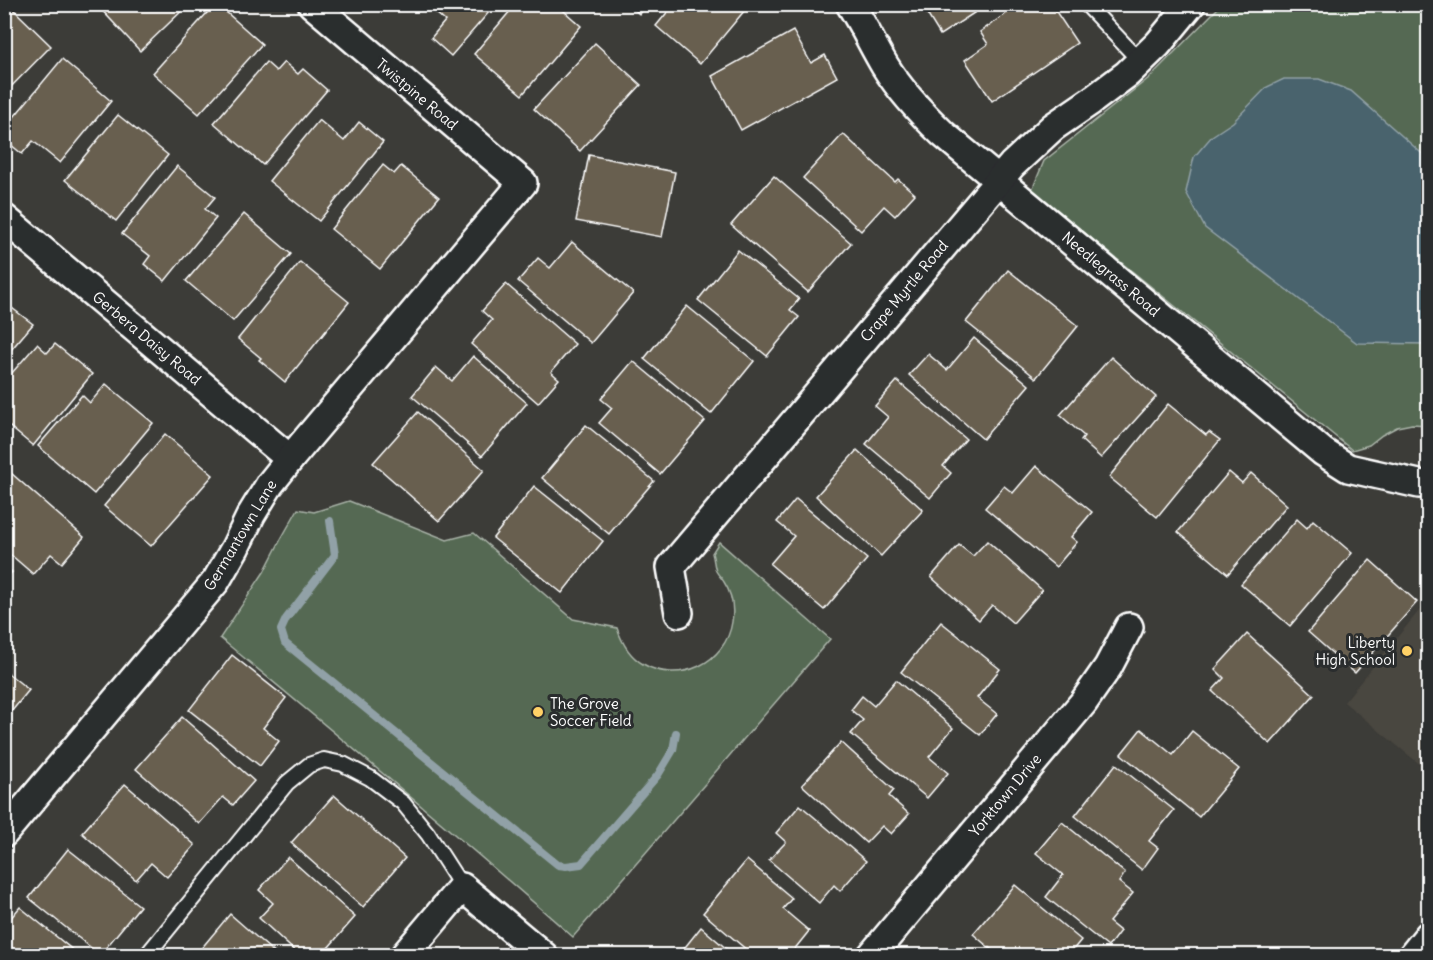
<svg xmlns="http://www.w3.org/2000/svg" width="1433" height="960" viewBox="0 0 1433 960" font-family="Delius,sans-serif">
  <style>
    .built { fill: #49463f }
    .green { fill: #556953; stroke: #aab4a9; stroke-width: 1.5 }
    .water { fill: #48636d; stroke: #91a1a7; stroke-width: 1.5 }
    .lines { fill: none; stroke-linecap: round; stroke-linejoin: round }
    .stream { stroke: #91a1a7; stroke-width: 8 }
    .building { fill: #675e4f; stroke: #fff; stroke-width: 1.5 }
    .lane-casing { stroke: #fff; stroke-width: 18 }
    .street-casing { stroke: #fff; stroke-width: 32 }
    .lane { stroke: #2a2d2e; stroke-width: 14 }
    .street { stroke: #2a2d2e; stroke-width: 27 }
    .poi-dot { fill: #ffd166; stroke: #2a2d2e; stroke-width: 2 }
    .labels { text-anchor: middle; dominant-baseline: central; stroke-width: 6; stroke-linejoin: round; paint-order: stroke }
    .street-label { font-size: 15px; fill: #fff; stroke: #2a2d2e }
    .poi-label { font-size: 15px; fill: #fff; stroke: #2a2d2e; text-anchor: end }
  </style>
  <rect width="100%" height="100%" fill="#3c3c38"/>
  <filter id="ink" filterUnits="userSpaceOnUse"><feTurbulence type="fractalNoise" baseFrequency=".0167" numOctaves="2"/><feDisplacementMap in="SourceGraphic" scale="12" xChannelSelector="R" yChannelSelector="G"/><feConvolveMatrix kernelMatrix="1 2 1 2 8 2 1 2 1" color-interpolation-filters="sRGB"/></filter>
  <g filter="url(#ink)">
    <path class="built" d="M 1428,600 L 1428,771 L 1344,702 Z"/>
    <g class="green">
      <path d="M 1221,5 L 1428,5 L 1428,425 L 1412,424 L 1397,427 L 1382,435 L 1369,445 L 1352,450 L 1032,190 L 1044,161 L 1149,78 Z"/>
      <path d="M 349,501 L 447,540 L 474,533 L 573,619 L 617,628 C 622,643 629,656 643,664 C 679,685 726,663 732,622 C 734,609 732,594 724,582 C 722,578 718,575 716,571 C 714,566 714,559 712,553 L 719,542 L 830,639 L 573,937 C 457,835 339,736 220,638 L 264,572 L 281,539 L 298,509 L 314,512 Z"/>
    </g>
    <path class="water" d="M 1284,79 L 1319,79 L 1351,91 L 1428,159 L 1428,344 L 1357,343 L 1205,228 L 1186,192 L 1194,157 L 1212,136 L 1233,122 L 1267,87 Z"/>
    <g class="lines">
      <path class="stream" d="M 330,521 L 335,555 L 286,619 L 281,630 L 285,643 L 558,865 L 566,866 L 581,864 L 658,775 L 673,750 L 676,733"/>
    </g>
    <g class="building">
      <path d="M 99,4 L 189,4 L 140,51 L 98,6 Z"/>
      <path d="M 215,4 L 217,4 L 262,44 L 199,114 L 153,73 Z"/>
      <path d="M 426,4 L 496,4 L 451,56 L 431,38 L 445,21 Z"/>
      <path d="M 516,4 L 556,4 L 581,26 L 522,95 L 474,54 Z"/>
      <path d="M 629,4 L 647,4 L 639,14 Z"/>
      <path d="M 674,4 L 750,4 L 700,64 L 656,26 Z"/>
      <path d="M 921,4 L 988,4 L 940,35 Z"/>
      <path d="M 1020,4 L 1035,4 L 1040,12 L 1051,4 L 1077,43 L 992,101 L 965,60 L 988,44 L 980,32 Z"/>
      <path d="M 12,8 L 51,46 L 4,94 L 4,15 Z"/>
      <path d="M 793,31 L 811,63 L 825,55 L 837,77 L 741,130 L 712,76 Z"/>
      <path d="M 595,43 L 641,85 L 580,151 L 534,109 Z"/>
      <path d="M 62,59 L 111,101 L 60,163 L 33,141 L 22,154 L 4,139 L 4,129 Z"/>
      <path d="M 266,62 L 276,71 L 284,62 L 298,74 L 303,69 L 327,90 L 263,165 L 214,123 Z"/>
      <path d="M 118,115 L 168,155 L 116,221 L 65,180 Z"/>
      <path d="M 319,120 L 344,141 L 359,122 L 383,142 L 319,221 L 269,181 Z"/>
      <path d="M 843,134 L 895,182 L 898,179 L 915,194 L 895,216 L 884,206 L 861,231 L 803,178 Z"/>
      <path d="M 589,155 L 675,172 L 662,237 L 576,221 Z"/>
      <path d="M 383,165 L 394,174 L 401,166 L 439,197 L 380,269 L 331,229 Z"/>
      <path d="M 177,166 L 215,197 L 205,209 L 216,218 L 165,281 L 144,264 L 150,256 L 122,234 Z"/>
      <path d="M 774,176 L 851,243 L 808,292 L 731,225 Z"/>
      <path d="M 244,214 L 291,254 L 233,321 L 186,281 Z"/>
      <path d="M 572,242 L 633,293 L 591,343 L 518,281 L 538,258 L 550,268 Z"/>
      <path d="M 738,250 L 799,299 L 790,310 L 799,317 L 767,356 L 698,300 Z"/>
      <path d="M 300,262 L 349,302 L 285,382 L 259,360 L 261,358 L 238,339 Z"/>
      <path d="M 1008,270 L 1078,326 L 1036,378 L 966,322 Z"/>
      <path d="M 506,284 L 575,344 L 551,372 L 559,379 L 538,403 L 471,344 L 492,320 L 482,311 Z"/>
      <path d="M 4,302 L 33,324 L 4,358 Z"/>
      <path d="M 687,306 L 754,361 L 711,414 L 644,359 Z"/>
      <path d="M 974,338 L 1029,385 L 983,439 L 909,375 L 928,354 L 947,370 Z"/>
      <path d="M 37,344 L 47,353 L 55,344 L 92,374 L 33,446 L 4,422 L 4,382 Z"/>
      <path d="M 473,356 L 527,403 L 482,456 L 412,396 L 436,367 L 452,381 Z"/>
      <path d="M 1111,357 L 1156,397 L 1101,458 L 1081,440 L 1084,436 L 1060,415 Z"/>
      <path d="M 633,361 L 705,421 L 660,474 L 599,423 L 612,408 L 601,399 Z"/>
      <path d="M 897,381 L 966,439 L 943,466 L 951,473 L 930,498 L 866,444 L 888,417 L 875,406 Z"/>
      <path d="M 106,384 L 153,423 L 94,494 L 38,446 L 82,395 L 90,403 Z"/>
      <path d="M 1168,404 L 1206,435 L 1209,432 L 1220,440 L 1157,517 L 1109,477 Z"/>
      <path d="M 418,412 L 484,470 L 439,521 L 373,463 Z"/>
      <path d="M 586,425 L 654,481 L 609,534 L 542,478 Z"/>
      <path d="M 165,434 L 213,475 L 151,546 L 104,506 Z"/>
      <path d="M 857,450 L 923,510 L 881,556 L 816,496 Z"/>
      <path d="M 1036,466 L 1092,512 L 1071,537 L 1077,542 L 1056,567 L 985,508 L 1004,486 L 1013,493 Z"/>
      <path d="M 1229,472 L 1242,483 L 1251,473 L 1287,505 L 1228,574 L 1178,532 Z"/>
      <path d="M 11,473 L 84,537 L 62,563 L 51,554 L 33,574 L 4,549 L 4,480 Z"/>
      <path d="M 534,486 L 603,541 L 562,593 L 493,538 Z"/>
      <path d="M 796,499 L 867,559 L 824,610 L 770,564 L 794,536 L 777,522 Z"/>
      <path d="M 1297,519 L 1307,528 L 1313,520 L 1352,553 L 1290,626 L 1241,584 Z"/>
      <path d="M 987,541 L 1042,590 L 1013,623 L 992,605 L 979,620 L 931,577 L 959,545 L 973,556 Z"/>
      <path d="M 1370,560 L 1417,602 L 1355,673 L 1308,632 Z"/>
      <path d="M 4,566 L 12,572 L 4,581 Z"/>
      <path d="M 941,622 L 1000,669 L 977,698 L 997,714 L 980,735 L 901,672 Z"/>
      <path d="M 1247,634 L 1314,695 L 1270,744 L 1212,691 L 1224,678 L 1215,669 Z"/>
      <path d="M 232,655 L 286,698 L 263,728 L 279,741 L 260,766 L 189,710 Z"/>
      <path d="M 4,670 L 29,690 L 7,717 L 4,714 Z"/>
      <path d="M 896,680 L 953,728 L 929,757 L 948,773 L 927,798 L 851,734 L 863,720 L 851,710 L 862,696 L 874,706 Z"/>
      <path d="M 182,717 L 254,781 L 233,805 L 223,797 L 199,824 L 136,769 Z"/>
      <path d="M 1141,729 L 1173,755 L 1192,731 L 1239,769 L 1199,817 L 1121,754 Z"/>
      <path d="M 841,742 L 894,790 L 889,796 L 909,814 L 891,834 L 882,826 L 866,843 L 802,785 Z"/>
      <path d="M 1116,764 L 1174,810 L 1149,841 L 1158,848 L 1142,870 L 1075,816 Z"/>
      <path d="M 125,784 L 195,845 L 167,877 L 151,863 L 136,880 L 82,833 Z"/>
      <path d="M 334,795 L 405,858 L 363,907 L 291,843 Z"/>
      <path d="M 800,805 L 866,861 L 840,891 L 834,885 L 819,903 L 769,860 L 786,842 L 776,833 Z"/>
      <path d="M 1062,822 L 1125,873 L 1119,882 L 1133,893 L 1109,922 L 1120,931 L 1108,947 L 1046,897 L 1063,875 L 1036,853 Z"/>
      <path d="M 68,849 L 140,906 L 100,955 L 29,898 Z"/>
      <path d="M 288,857 L 355,917 L 321,956 L 300,956 L 259,918 L 273,903 L 259,890 Z"/>
      <path d="M 747,860 L 792,898 L 783,909 L 809,931 L 789,956 L 754,956 L 703,913 Z"/>
      <path d="M 1015,885 L 1081,940 L 1068,956 L 999,956 L 973,934 Z"/>
      <path d="M 20,907 L 80,956 L 4,956 L 4,926 Z"/>
      <path d="M 230,914 L 278,956 L 195,956 Z"/>
      <path d="M 701,927 L 735,956 L 678,956 Z"/>
    </g>
    <g class="lines">
      <g class="lane-casing">
        <g id="lane">
          <path d="M 1086,4 L 1140,61"/>
          <path d="M 146,956 L 287,783 L 309,765 L 324,760 L 343,764 L 370,778 L 403,803 L 428,834 L 462,887"/>
        </g>
      </g>
      <g class="street-casing">
        <g id="street">
          <path d="M 850,4 C 863,24 873,46 885,66 C 901,92 921,113 943,134 L 1323,452 L 1348,468 L 1419,484"/>
          <path d="M 4,218 L 290,459"/>
          <path d="M 679,613 L 671,567 L 1012,165 L 1053,127 L 1091,101 L 1127,74 L 1158,44 L 1191,4"/>
          <path d="M 4,833 L 216,581 L 235,548 L 251,515 L 270,484 L 290,459 L 523,183 L 312,4"/>
          <path d="M 404,956 L 462,887 L 544,956"/>
          <path d="M 871,956 L 1083,703 L 1108,667 L 1129,627"/>
          <path d="M 1412,956 L 1428,936"/>
        </g>
      </g>
      <use href="#lane" class="lane"/>
      <use href="#street" class="street"/>
    </g>
  </g>
  <g class="poi-dot">
    <circle cx="1407" cy="651" r="6"/>
    <circle cx="538" cy="712" r="6"/>
  </g>
  <g class="labels">
    <g class="street-label">
      <text transform="translate(417 94) rotate(40)">Twistpine Road</text>
      <text transform="translate(1111 274) rotate(40)">Needlegrass Road</text>
      <text transform="translate(904 291) rotate(-50)">Crape Myrtle Road</text>
      <text transform="translate(147 338) rotate(40)">Gerbera Daisy Road</text>
      <text transform="translate(240 535) rotate(-59)">Germantown Lane</text>
      <text transform="translate(1005 795) rotate(-50)">Yorktown Drive</text>
    </g>
    <g class="poi-label">
      <text x="1395" y="642">Liberty<tspan x="1395" dy="17">High School</tspan></text>
      <text x="550" y="703" text-anchor="start">The Grove<tspan x="550" dy="17">Soccer Field</tspan></text>
    </g>
  </g>
  <rect width="1433" height="960" fill="none" stroke="#2a2d2e" stroke-width="24"/>
  <rect x="12" y="12" width="1409" height="936" fill="none" stroke="#fff" stroke-width="2" filter="url(#ink)"/>
</svg>
